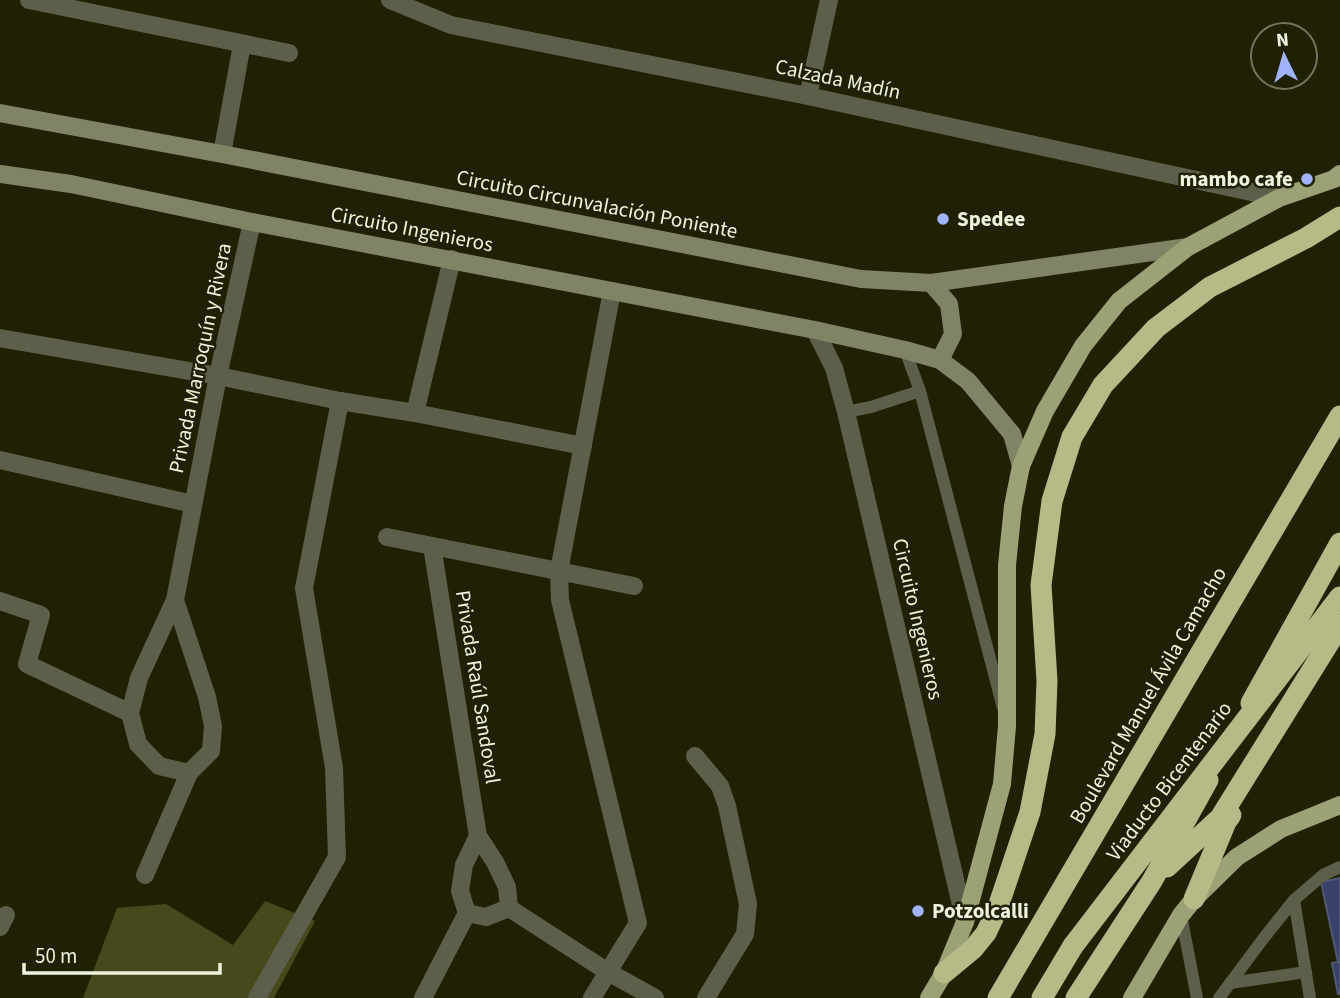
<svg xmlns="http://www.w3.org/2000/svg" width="1340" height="998" viewBox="0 0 1340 998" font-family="'Source Sans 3',sans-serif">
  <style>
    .green { fill: #46491b }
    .building { fill: #39426a; stroke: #515977; stroke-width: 2 }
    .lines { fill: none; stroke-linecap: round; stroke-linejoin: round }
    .lane { stroke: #5d5f4b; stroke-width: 12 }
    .street { stroke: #5d5f4b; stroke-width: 18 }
    .secondary { stroke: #818464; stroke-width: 18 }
    .primary { stroke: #9ca176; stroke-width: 18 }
    .highway { stroke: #b5ba87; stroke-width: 21 }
    .highway-bridge { stroke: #b5ba87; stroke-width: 21 }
    .poi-dot { fill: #a1b3fd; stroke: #1f2102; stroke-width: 2.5 }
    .labels { text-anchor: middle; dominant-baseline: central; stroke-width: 5; stroke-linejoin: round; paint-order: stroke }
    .street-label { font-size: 21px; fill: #f0f2e0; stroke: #1f2102 }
    .poi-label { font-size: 21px; font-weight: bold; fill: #f0f2e0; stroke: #1f2102; text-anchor: start }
  </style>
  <rect width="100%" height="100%" fill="#1f2102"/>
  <path class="green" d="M 265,901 L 315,921 L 274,998 L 83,998 L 117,908 L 166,904 L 233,945 Z"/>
  <path class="building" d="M 1340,878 L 1340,994 L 1338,994 L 1332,963 L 1338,962 L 1321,882 Z"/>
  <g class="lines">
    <g class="lane">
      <path d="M 905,350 L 920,391 L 1003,708"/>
      <path d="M 846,412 L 871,407 L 920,391"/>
      <path d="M 1294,900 L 1310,998"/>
      <path d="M 1181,915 L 1197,998"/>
      <path d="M 1230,983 L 1306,972"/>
      <path d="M 1219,998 L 1263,939 L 1294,900 L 1323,875 L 1340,867"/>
    </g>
    <g class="street">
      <path d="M 29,0 L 289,53"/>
      <path d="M 390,0 L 451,25 L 808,96 L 1279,198"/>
      <path d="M 808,96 L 829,0"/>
      <path d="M 222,154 L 242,44"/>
      <path d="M 815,330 L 834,368 L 846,412 L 965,922"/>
      <path d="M 0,338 L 218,376 L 340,401 L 415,413 L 583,446"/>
      <path d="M 415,413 L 452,259"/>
      <path d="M 0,460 L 193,504"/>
      <path d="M 387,537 L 634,586"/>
      <path d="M 432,546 L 478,836 L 495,862 L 507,887 L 509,908 L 486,917 L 467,913 L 460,891 L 464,865 L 478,836"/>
      <path d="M 175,600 L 139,678 L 130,713 L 138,744 L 159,766 L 189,773 L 211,751 L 213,726 L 207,697 L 175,600 L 218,376 L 252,222"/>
      <path d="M 0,601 L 41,615 L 27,664 L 130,713"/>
      <path d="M 695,756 L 720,786 L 727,806 L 748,904 L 745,934 L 706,998"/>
      <path d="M 145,875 L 189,773"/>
      <path d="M 509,908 L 608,972 L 655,998"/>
      <path d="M 0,927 L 6,915"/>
      <path d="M 257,998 L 337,857 L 334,768 L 304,588 L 340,401"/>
      <path d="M 423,998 L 467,913"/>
      <path d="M 592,998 L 638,923 L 560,600 L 559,571 L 612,291"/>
    </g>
    <g class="secondary">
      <path d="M 0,113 L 222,154 L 861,279 L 931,283 L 1188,247"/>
      <path d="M 0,174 L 71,184 L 252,222 L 815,330 L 905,350 L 940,360 L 968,381 L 1012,434 L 1021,466"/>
      <path d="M 931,283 L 949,304 L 953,334 L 940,360"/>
    </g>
    <g class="primary">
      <path d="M 929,998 L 944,973 L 965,922 L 1002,784 L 1007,726 L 1007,565 L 1013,506 L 1021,466 L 1045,411 L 1083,346 L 1119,301 L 1188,247 L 1279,198 L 1334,179 L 1340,174"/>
      <path d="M 1132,998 L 1181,915 L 1194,899 L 1237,857 L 1281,829 L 1340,805"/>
    </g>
    <g class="highway">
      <path d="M 1251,703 L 1340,543"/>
      <path d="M 1167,867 L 1220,818 L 1340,625"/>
      <path d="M 1194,899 L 1226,822 L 1231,815"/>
      <path d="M 944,973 L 973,949 L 986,933 L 997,910 L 1030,812 L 1045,734 L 1047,681 L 1041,585 L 1052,501 L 1072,437 L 1103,385 L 1156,328 L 1210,287 L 1306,238 L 1340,217"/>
      <path d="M 998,998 L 1340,416"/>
      <path d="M 1042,998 L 1073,946"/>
      <path d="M 1076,998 L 1152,881 L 1208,780"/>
    </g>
    <path class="highway-bridge" d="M 1073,946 L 1340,597"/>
  </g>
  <g class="poi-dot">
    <circle cx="1307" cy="179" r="7"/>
    <circle cx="943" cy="219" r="7"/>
    <circle cx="918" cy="911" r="7"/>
  </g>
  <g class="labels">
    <g class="street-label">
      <text transform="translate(838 79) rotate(12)">Calzada Madín</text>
      <text transform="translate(597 204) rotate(11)">Circuito Circunvalación Poniente</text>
      <text transform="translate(412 229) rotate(11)">Circuito Ingenieros</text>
      <text transform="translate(200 358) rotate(-78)">Privada Marroquín y Rivera</text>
      <text transform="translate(918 619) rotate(77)">Circuito Ingenieros</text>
      <text transform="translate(478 687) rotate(81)">Privada Raúl Sandoval</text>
      <text transform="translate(1148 695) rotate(-60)">Boulevard Manuel Ávila Camacho</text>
      <text transform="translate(1169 781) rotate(-53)">Viaducto Bicentenario</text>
    </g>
    <g class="poi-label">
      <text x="1293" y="179" text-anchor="end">mambo cafe</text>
      <text x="957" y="219">Spedee</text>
      <text x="932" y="911">Potzolcalli</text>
    </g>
  </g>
  <g transform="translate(1284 56) rotate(355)"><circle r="33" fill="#1f2102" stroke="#73755b" stroke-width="2"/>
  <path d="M0-5L12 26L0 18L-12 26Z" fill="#a1b3fd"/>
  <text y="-10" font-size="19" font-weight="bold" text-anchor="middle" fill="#f0f2e0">N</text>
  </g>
  <path d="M24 963v10h196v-10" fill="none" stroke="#f0f2e0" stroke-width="3.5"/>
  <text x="35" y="963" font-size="21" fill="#f0f2e0" stroke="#1f2102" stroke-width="5" paint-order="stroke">50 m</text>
</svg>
